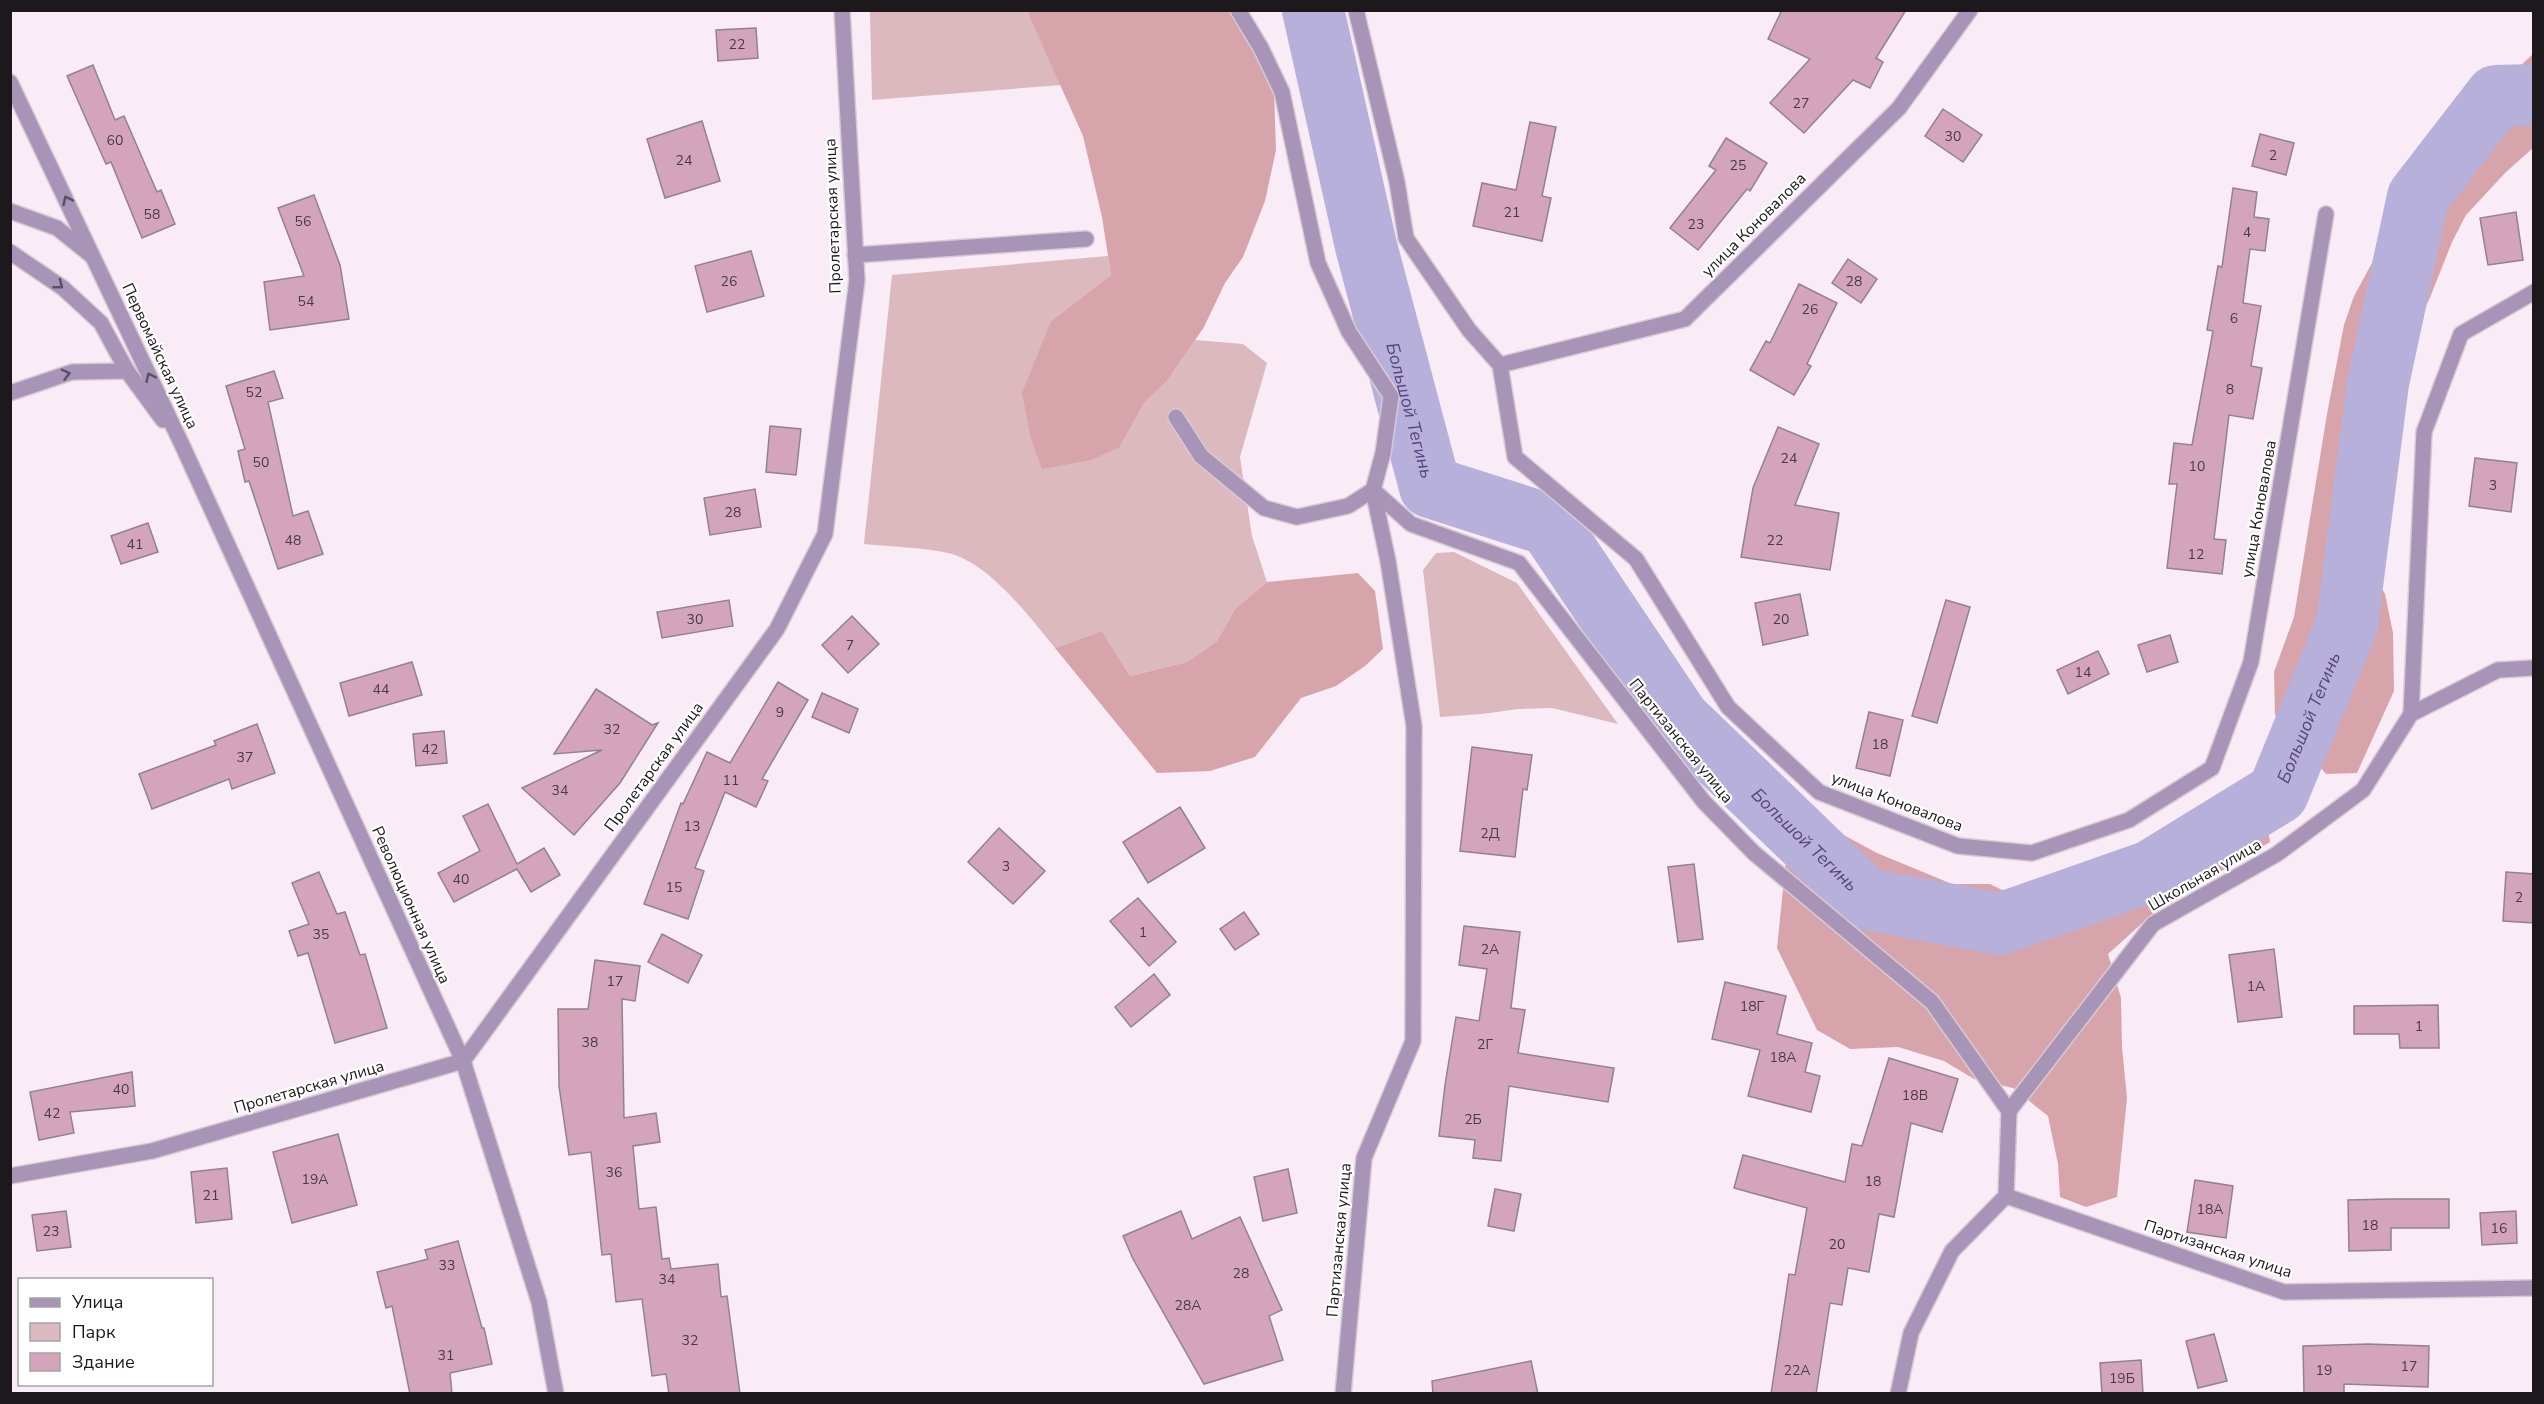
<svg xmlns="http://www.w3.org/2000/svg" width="2544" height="1404" viewBox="0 0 2544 1404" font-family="'Nunito Sans',sans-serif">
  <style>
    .green { fill: #dbb9be }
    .forest { fill: #d7a4ac }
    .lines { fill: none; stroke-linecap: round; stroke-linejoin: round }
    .river { stroke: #b7b0db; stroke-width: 62 }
    .building { fill: #d4a5ba; stroke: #92838a; stroke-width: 1.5 }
    .minor-casing { stroke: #d6cad4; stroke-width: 18 }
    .minor { stroke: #a894b6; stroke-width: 15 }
    .oneway { stroke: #5b5061 }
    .labels { text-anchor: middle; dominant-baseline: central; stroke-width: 4.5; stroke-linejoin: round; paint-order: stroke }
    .number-label { font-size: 14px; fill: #4a3b43 }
    .street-label { font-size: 16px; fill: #1c181b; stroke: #fff }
    .water-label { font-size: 18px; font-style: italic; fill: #52457e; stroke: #fff }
  </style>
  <rect width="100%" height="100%" fill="#f9ecf7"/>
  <g class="green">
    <path d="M 870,11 L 1027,11 L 1061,85 L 872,100 Z"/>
    <path d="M 1108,256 L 1111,275 L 1051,321 L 1120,447 L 1144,403 L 1167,381 L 1195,340 L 1243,344 L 1267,363 L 1240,457 L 1252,536 L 1267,582 L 1235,609 L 1217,641 L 1187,662 L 1130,676 L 1102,631 L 1055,648 C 1029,616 988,562 948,553 C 921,547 891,547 864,544 L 892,275 Z"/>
    <path d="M 1454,552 L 1517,583 L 1618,724 L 1552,708 L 1518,709 L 1482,714 L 1440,717 L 1423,570 L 1436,553 Z"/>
  </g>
  <g class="forest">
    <path d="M 1027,11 L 1230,11 L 1246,36 L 1274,92 L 1276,150 L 1265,201 L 1243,257 L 1225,283 L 1204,327 L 1167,381 L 1144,403 L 1120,447 L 1091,460 L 1042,469 L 1031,439 L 1022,393 L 1051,321 L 1111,275 L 1102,217 L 1083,136 Z"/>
    <path d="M 2533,54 L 2533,148 L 2506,172 L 2466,215 L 2452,242 L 2429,300 L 2404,345 L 2370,368 L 2342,458 L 2345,519 L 2385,594 L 2393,633 L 2394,691 L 2357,773 L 2326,774 L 2275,715 L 2274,672 L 2294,617 L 2327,414 L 2344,325 L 2354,296 L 2372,263 L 2414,157 L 2441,135 L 2465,106 L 2475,90 L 2506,79 Z"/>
    <path d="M 1358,573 L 1375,591 L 1383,649 L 1365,666 L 1336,686 L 1301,698 L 1255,757 L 1210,771 L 1157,773 L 1055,648 L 1102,631 L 1130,676 L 1187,662 L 1217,641 L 1235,609 L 1267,582 Z"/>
    <path d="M 2261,790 L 2270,842 L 2158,909 L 2108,954 L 2121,998 L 2122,1047 L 2127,1098 L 2117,1197 L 2086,1207 L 2060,1197 L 2058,1164 L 2048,1116 L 2013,1088 L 1974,1079 L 1944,1061 L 1898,1047 L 1850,1049 L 1817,1030 L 1777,948 L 1787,850 L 1812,818 L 1877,853 L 1952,884 L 1990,884 L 2014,896 L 2111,870 L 2176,837 L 2216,806 L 2239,796 Z"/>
  </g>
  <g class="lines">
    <path class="river" id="s1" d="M 1313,10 L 1366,246 L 1430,487 L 1549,525 L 1679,719 L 1866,899 L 2000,924 L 2151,871 L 2278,793 L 2347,624 L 2378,383 L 2418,197 L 2496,96 L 2534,95"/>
  </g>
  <g class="building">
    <path d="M 1782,10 L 1906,10 L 1876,58 L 1883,62 L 1870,88 L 1853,80 L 1804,133 L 1770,103 L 1810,59 L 1768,39 Z"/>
    <path d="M 756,28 L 758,58 L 718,61 L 716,30 Z"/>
    <path d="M 93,65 L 115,120 L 124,116 L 157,192 L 161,190 L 175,224 L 142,238 L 111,162 L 106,164 L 67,76 Z"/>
    <path d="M 1943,109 L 1982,135 L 1963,162 L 1925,136 Z"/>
    <path d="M 702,121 L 720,181 L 665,198 L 647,139 Z"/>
    <path d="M 1530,122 L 1556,127 L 1542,196 L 1551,198 L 1542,241 L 1473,226 L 1482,183 L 1516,190 Z"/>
    <path d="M 2260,134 L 2294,143 L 2286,175 L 2252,166 Z"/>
    <path d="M 1726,138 L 1767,163 L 1750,191 L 1747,189 L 1698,250 L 1670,228 L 1716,170 L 1709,166 Z"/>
    <path d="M 2233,188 L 2257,192 L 2254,217 L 2269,219 L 2265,251 L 2250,249 L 2243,303 L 2261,306 L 2251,366 L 2262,368 L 2253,419 L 2229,415 L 2214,539 L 2226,540 L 2222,574 L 2167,568 L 2177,484 L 2169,484 L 2174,443 L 2192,445 L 2213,331 L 2207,330 L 2218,266 L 2222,267 Z"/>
    <path d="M 314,195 L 340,265 L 349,319 L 270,330 L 264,282 L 304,276 L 278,208 Z"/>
    <path d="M 2516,212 L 2523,260 L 2488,265 L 2480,218 Z"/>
    <path d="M 751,251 L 764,296 L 707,312 L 695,266 Z"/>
    <path d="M 1848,259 L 1877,279 L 1861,303 L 1832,283 Z"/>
    <path d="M 1799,284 L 1837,303 L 1807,364 L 1811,366 L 1794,395 L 1750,370 L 1766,341 L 1770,343 Z"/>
    <path d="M 274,371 L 283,398 L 268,402 L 293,516 L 308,511 L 323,554 L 278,569 L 249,481 L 245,482 L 238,451 L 245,449 L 226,386 Z"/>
    <path d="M 770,426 L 801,429 L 796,475 L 766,472 Z"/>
    <path d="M 1778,427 L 1819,444 L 1795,505 L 1839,513 L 1830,570 L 1741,557 L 1753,488 Z"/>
    <path d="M 2475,458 L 2517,463 L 2511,512 L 2469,506 Z"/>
    <path d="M 755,489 L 761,527 L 710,535 L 704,498 Z"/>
    <path d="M 148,523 L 158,552 L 121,564 L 111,536 Z"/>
    <path d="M 1800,594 L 1808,635 L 1763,645 L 1755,603 Z"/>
    <path d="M 729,600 L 733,626 L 662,638 L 657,612 Z"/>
    <path d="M 1946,600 L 1970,607 L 1937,723 L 1912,716 Z"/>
    <path d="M 852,616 L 879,644 L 848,673 L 822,645 Z"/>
    <path d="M 2170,635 L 2178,662 L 2147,672 L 2138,645 Z"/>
    <path d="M 2098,651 L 2109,674 L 2068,694 L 2057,670 Z"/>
    <path d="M 412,662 L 422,695 L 349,716 L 340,683 Z"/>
    <path d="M 778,682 L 808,700 L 762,779 L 768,781 L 756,807 L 725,792 L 695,868 L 704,871 L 688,919 L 644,904 L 681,803 L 683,804 L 707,752 L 730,763 Z"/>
    <path d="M 596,689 L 652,725 L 658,723 L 620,783 L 574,835 L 522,788 L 602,750 L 554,754 Z"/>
    <path d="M 822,693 L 858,709 L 849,733 L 812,717 Z"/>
    <path d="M 1869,712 L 1903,720 L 1890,776 L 1856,768 Z"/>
    <path d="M 257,724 L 275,773 L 232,789 L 229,779 L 152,809 L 139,774 L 216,745 L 214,741 Z"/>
    <path d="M 444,731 L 447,763 L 416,766 L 413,734 Z"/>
    <path d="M 1472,747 L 1532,755 L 1527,790 L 1523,789 L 1515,857 L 1460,851 Z"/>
    <path d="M 488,804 L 517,864 L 544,848 L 560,875 L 531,892 L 517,869 L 454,902 L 438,873 L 480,851 L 463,816 Z"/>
    <path d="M 1180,807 L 1205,848 L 1148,883 L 1123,842 Z"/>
    <path d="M 999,828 L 1045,871 L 1013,904 L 968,862 Z"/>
    <path d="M 1694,864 L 1703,939 L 1678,942 L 1668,867 Z"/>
    <path d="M 319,872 L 337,914 L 345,912 L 360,955 L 365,954 L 387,1028 L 335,1043 L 308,953 L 298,956 L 289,931 L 309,924 L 292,883 Z"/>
    <path d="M 2506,872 L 2534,874 L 2534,923 L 2503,921 Z"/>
    <path d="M 1138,898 L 1176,942 L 1149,966 L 1110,921 Z"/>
    <path d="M 1244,912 L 1259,934 L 1235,950 L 1220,929 Z"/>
    <path d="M 1464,926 L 1520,932 L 1511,1008 L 1525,1010 L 1518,1053 L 1614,1068 L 1608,1102 L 1509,1086 L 1501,1161 L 1473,1158 L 1475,1140 L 1439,1136 L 1445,1085 L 1456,1017 L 1479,1021 L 1487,969 L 1459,965 Z"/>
    <path d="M 662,934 L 702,955 L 688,983 L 648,962 Z"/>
    <path d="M 2274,949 L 2282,1017 L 2238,1022 L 2229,955 Z"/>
    <path d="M 595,960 L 640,966 L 635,1001 L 622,999 L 624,1118 L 656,1113 L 660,1142 L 633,1146 L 639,1209 L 656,1207 L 662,1259 L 669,1258 L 671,1269 L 718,1264 L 721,1297 L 727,1296 L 740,1394 L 669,1394 L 666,1374 L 652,1376 L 642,1299 L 616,1302 L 611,1254 L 602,1255 L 591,1152 L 569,1155 L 559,1086 L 558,1009 L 588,1009 Z"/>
    <path d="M 1154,974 L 1170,995 L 1131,1027 L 1115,1007 Z"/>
    <path d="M 1725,982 L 1786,996 L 1777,1034 L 1812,1043 L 1805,1072 L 1820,1076 L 1811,1112 L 1748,1096 L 1760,1050 L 1712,1039 Z"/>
    <path d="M 2438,1005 L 2439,1048 L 2400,1048 L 2399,1034 L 2354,1034 L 2354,1006 Z"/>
    <path d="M 1889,1058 L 1958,1079 L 1942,1132 L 1911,1123 L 1894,1217 L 1879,1214 L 1869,1272 L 1848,1268 L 1842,1305 L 1830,1303 L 1816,1394 L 1771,1394 L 1789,1274 L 1795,1275 L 1807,1208 L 1734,1188 L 1743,1155 L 1845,1182 L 1852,1144 L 1862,1146 Z"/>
    <path d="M 132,1072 L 135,1106 L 70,1112 L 74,1133 L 39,1140 L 30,1092 Z"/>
    <path d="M 338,1134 L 357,1205 L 292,1223 L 273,1152 Z"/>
    <path d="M 227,1168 L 232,1219 L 196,1223 L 191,1172 Z"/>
    <path d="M 1288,1169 L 1297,1213 L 1263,1221 L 1254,1177 Z"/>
    <path d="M 2195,1180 L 2233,1186 L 2226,1238 L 2187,1232 Z"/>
    <path d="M 1495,1189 L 1521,1194 L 1514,1231 L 1488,1226 Z"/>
    <path d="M 2390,1199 L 2449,1199 L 2449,1228 L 2391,1228 L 2391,1250 L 2349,1251 L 2348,1200 Z"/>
    <path d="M 66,1211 L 71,1247 L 37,1251 L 32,1215 Z"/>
    <path d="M 1181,1211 L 1192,1239 L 1240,1217 L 1282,1310 L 1269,1316 L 1283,1360 L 1204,1384 L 1133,1259 L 1123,1236 Z"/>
    <path d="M 2516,1211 L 2517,1243 L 2482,1245 L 2480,1213 Z"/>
    <path d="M 458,1241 L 482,1328 L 484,1328 L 492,1364 L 450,1373 L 452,1394 L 410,1394 L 392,1306 L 386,1308 L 377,1272 L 428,1259 L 425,1250 Z"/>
    <path d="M 2214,1334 L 2227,1381 L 2198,1388 L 2186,1341 Z"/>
    <path d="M 2368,1344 L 2429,1346 L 2428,1387 L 2344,1384 L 2344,1394 L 2304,1394 L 2303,1346 Z"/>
    <path d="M 2141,1360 L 2143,1394 L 2102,1394 L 2100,1363 Z"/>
    <path d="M 1531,1361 L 1538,1394 L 1433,1394 L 1432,1381 Z"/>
  </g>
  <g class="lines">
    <g class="minor-casing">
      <g id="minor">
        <path d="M 1356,10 L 1397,182 L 1406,238 L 1469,330 L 1500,365 L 1515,457 L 1636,559 L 1728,707 L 1819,792 L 1958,846 L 2032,853 L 2129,820 L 2212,768 L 2251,662 L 2326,214"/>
        <path d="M 10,82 L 184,449 L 463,1061 L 539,1302 L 556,1394"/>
        <path d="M 10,211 L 57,228 L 92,256"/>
        <path d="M 10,252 L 63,288 L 101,323 L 127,371"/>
        <path d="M 855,255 L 1086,239"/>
        <path d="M 1500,365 L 1685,319 L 1899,108 L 1970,10"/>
        <path d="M 10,393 L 72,372 L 127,371 L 163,420"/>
        <path d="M 1176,417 L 1201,456 L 1264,508 L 1297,517 L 1348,506 L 1373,490 L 1383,453 L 1391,396 L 1349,332 L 1318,263 L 1282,92 L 1261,48 L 1238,10"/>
        <path d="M 2411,714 L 2424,432 L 2461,334 L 2534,292"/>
        <path d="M 2009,1111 L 2153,924 L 2277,854 L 2363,790 L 2411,714 L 2498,670 L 2534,668"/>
        <path d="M 10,1176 L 152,1151 L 463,1061 L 777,629 L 825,534 L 857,280 L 842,10"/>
        <path d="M 2006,1196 L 2284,1292 L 2534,1288"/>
        <path d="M 1343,1394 L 1364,1158 L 1413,1041 L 1414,726 L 1388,561 L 1373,490 L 1411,524 L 1519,563 L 1704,802 L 1754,853 L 1932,1002 L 2009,1111"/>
        <path d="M 1898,1394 L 1911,1333 L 1952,1251 L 2006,1196 L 2009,1111"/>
      </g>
    </g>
    <use href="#minor" class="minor"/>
  </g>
  <defs><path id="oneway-chevron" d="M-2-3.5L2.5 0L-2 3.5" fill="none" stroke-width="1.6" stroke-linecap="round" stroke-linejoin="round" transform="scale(1.5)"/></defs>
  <g class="oneway">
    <use href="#oneway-chevron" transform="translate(67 200) rotate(-115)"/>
    <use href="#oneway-chevron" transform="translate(59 285) rotate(38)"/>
    <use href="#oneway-chevron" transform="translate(66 374) rotate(-15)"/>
    <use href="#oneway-chevron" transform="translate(150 377) rotate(-115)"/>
  </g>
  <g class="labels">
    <g class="number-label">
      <text x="737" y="44">22</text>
      <text x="1801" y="103">27</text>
      <text x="1953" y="136">30</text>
      <text x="115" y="140">60</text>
      <text x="2273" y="155">2</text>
      <text x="684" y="160">24</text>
      <text x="1738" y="165">25</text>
      <text x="1512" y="212">21</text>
      <text x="152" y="214">58</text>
      <text x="303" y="221">56</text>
      <text x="1696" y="224">23</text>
      <text x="2247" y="232">4</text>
      <text x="729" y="281">26</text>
      <text x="1854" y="281">28</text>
      <text x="306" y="301">54</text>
      <text x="1810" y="309">26</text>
      <text x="2234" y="318">6</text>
      <text x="2230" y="389">8</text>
      <text x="254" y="392">52</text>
      <text x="1789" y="458">24</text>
      <text x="261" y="462">50</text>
      <text x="2197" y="466">10</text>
      <text x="2493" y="485">3</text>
      <text x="733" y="512">28</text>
      <text x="293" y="540">48</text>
      <text x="1775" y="540">22</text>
      <text x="135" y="544">41</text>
      <text x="2196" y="554">12</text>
      <text x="695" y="619">30</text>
      <text x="1781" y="619">20</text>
      <text x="850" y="645">7</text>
      <text x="2083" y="672">14</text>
      <text x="381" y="689">44</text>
      <text x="780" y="712">9</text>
      <text x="612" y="729">32</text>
      <text x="1880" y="744">18</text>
      <text x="430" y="749">42</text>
      <text x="245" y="757">37</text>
      <text x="731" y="780">11</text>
      <text x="560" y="790">34</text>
      <text x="692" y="826">13</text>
      <text x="1490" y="833">2Д</text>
      <text x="1006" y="866">3</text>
      <text x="461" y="879">40</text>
      <text x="674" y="887">15</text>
      <text x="2519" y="897">2</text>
      <text x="1143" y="932">1</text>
      <text x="321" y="934">35</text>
      <text x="1490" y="949">2А</text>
      <text x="615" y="981">17</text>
      <text x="2256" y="986">1А</text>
      <text x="1752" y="1006">18Г</text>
      <text x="2419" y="1026">1</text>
      <text x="590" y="1042">38</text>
      <text x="1485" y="1044">2Г</text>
      <text x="1783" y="1057">18А</text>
      <text x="121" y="1089">40</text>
      <text x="1915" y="1095">18В</text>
      <text x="52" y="1113">42</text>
      <text x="1473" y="1119">2Б</text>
      <text x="614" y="1172">36</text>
      <text x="315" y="1179">19А</text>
      <text x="1873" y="1181">18</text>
      <text x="211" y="1195">21</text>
      <text x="2210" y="1209">18А</text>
      <text x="2370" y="1225">18</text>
      <text x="2499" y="1228">16</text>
      <text x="51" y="1231">23</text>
      <text x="1837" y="1244">20</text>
      <text x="447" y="1265">33</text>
      <text x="1241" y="1273">28</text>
      <text x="667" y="1279">34</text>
      <text x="1188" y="1305">28А</text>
      <text x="690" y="1340">32</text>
      <text x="446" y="1355">31</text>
      <text x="2409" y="1366">17</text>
      <text x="1797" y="1370">22А</text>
      <text x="2324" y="1370">19</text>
      <text x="2122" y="1378">19Б</text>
    </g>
    <g class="street-label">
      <text transform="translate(833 216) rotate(-92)">Пролетарская улица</text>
      <text transform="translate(1754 225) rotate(-45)">улица Коновалова</text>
      <text transform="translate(160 356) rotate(65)">Первомайская улица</text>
      <text transform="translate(2259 509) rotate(-80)">улица Коновалова</text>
      <text transform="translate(1681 741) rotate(51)">Партизанская улица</text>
      <text transform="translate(654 767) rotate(-54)">Пролетарская улица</text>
      <text transform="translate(1897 802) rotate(21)">улица Коновалова</text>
      <text transform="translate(2205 875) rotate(-30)">Школьная улица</text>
      <text transform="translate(411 905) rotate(66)">Революционная улица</text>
      <text transform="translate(309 1087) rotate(-16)">Пролетарская улица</text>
      <text transform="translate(1339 1240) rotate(-85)">Партизанская улица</text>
      <text transform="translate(2218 1249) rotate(18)">Партизанская улица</text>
    </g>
    <g class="water-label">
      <text stroke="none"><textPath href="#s1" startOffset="412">Большой Тегинь</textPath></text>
      <text stroke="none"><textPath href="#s1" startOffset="1636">Большой Тегинь</textPath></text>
      <text stroke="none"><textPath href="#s1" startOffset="1024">Большой Тегинь</textPath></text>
    </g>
  </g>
  <rect width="2544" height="1404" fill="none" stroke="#1c181b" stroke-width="24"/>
  <rect x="18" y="1278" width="195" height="108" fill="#ffffff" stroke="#a4a3a4" stroke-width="1.5"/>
  <rect x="30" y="1298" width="30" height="9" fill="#a894b6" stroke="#a4a3a4" stroke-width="1.5"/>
  <text x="72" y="1308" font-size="18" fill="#1c181b">Улица</text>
  <rect x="30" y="1323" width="30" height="18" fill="#dbb9be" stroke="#a4a3a4" stroke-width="1.5"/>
  <text x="72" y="1338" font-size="18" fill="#1c181b">Парк</text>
  <rect x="30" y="1353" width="30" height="18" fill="#d4a5ba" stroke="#a4a3a4" stroke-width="1.5"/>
  <text x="72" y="1368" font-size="18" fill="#1c181b">Здание</text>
</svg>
